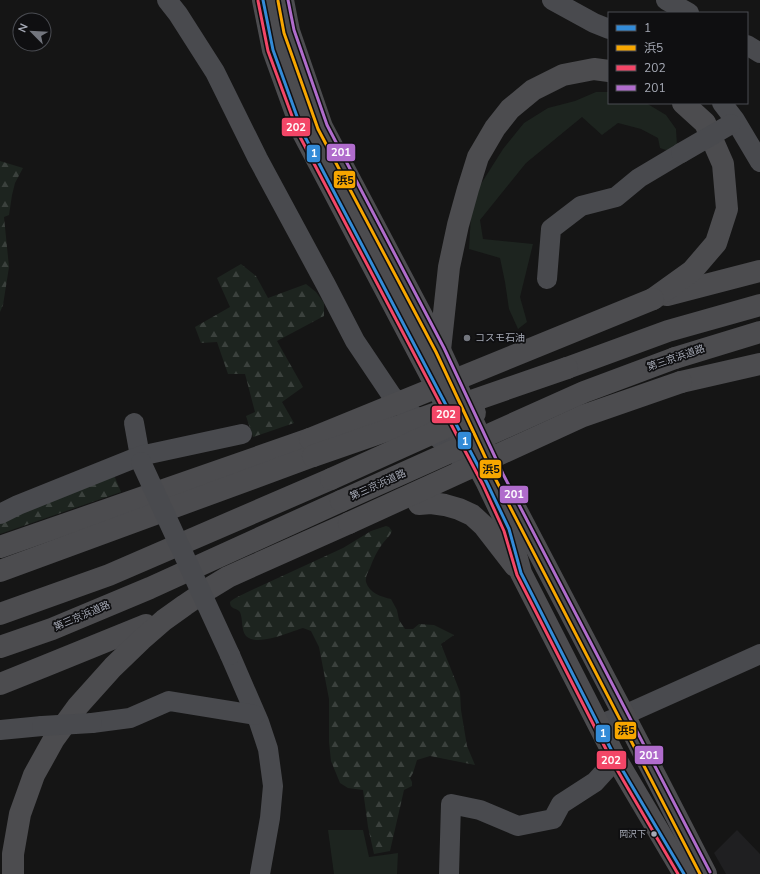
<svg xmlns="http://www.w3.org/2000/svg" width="760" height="874" viewBox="0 0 760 874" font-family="'Nunito Sans','Noto Sans JP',sans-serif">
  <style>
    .built { fill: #1f1f21 }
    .green { fill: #1d241f }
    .forest { fill: url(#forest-firs) }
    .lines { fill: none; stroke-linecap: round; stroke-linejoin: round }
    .minor { stroke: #494a4e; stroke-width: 20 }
    .highway { stroke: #4c4c4f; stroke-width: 22 }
    .minor-bridge { stroke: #494a4e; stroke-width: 20 }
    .highway-bridge { stroke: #4c4c4f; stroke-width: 22 }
    .bus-1-casing { stroke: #0f0f11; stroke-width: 6 }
    .bus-2-casing { stroke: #0f0f11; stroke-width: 6 }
    .bus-3-casing { stroke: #0f0f11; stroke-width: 6 }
    .bus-4-casing { stroke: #0f0f11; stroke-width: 6 }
    .bus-1 { stroke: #338bd7; stroke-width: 3 }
    .bus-2 { stroke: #f7a600; stroke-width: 3 }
    .bus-3 { stroke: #f34667; stroke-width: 3 }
    .bus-4 { stroke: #b06ccc; stroke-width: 3 }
    .poi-dot { fill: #73767e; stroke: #0f0f11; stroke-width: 1.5 }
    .bus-dot { fill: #a6aab6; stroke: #0f0f11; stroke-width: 1.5 }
    .labels { text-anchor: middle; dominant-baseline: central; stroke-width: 3.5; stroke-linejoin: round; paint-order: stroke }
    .bus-label { font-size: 9px; fill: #a6aab6; stroke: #0f0f11; text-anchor: end }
    .poi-label { font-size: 10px; fill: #a6aab6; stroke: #0f0f11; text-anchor: start }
    .street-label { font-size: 10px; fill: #a6aab6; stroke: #0f0f11 }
    .line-badge { stroke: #0f0f11; stroke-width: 1.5 }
    .badge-label { font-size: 11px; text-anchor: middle; font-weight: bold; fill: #fff }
    .pale-badge-label { font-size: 11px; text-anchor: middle; font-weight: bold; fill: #111 }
  </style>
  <defs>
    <pattern id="forest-firs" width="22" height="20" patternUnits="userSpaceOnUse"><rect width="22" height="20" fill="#1d241f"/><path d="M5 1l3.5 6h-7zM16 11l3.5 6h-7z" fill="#3b413d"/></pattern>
  </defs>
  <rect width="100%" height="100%" fill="#151515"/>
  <path class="built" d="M 737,830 L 760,854 L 760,874 L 726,874 L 714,853 Z"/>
  <g class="green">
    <path d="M 596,92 L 609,92 L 609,103 L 646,103 L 666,115 L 676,129 L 677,146 L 669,151 L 660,148 L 658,138 L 641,129 L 618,123 L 602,135 L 582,117 L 526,163 L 480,220 L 483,239 L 533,244 L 520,297 L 527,322 L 518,329 L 509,309 L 505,282 L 500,258 L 469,249 L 471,214 L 479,187 L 503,149 L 524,123 L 548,108 L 575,101 Z"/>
    <path d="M 328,830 L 363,830 L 369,857 L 398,853 L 397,874 L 334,874 Z"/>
  </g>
  <g class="forest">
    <path d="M 0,161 L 23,168 L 15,183 L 12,195 L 9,215 L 4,217 L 9,267 L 3,305 L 0,312 Z"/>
    <path d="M 241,264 L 256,276 L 268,298 L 306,284 L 316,292 L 324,303 L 324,316 L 277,341 L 303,387 L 282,402 L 294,423 L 253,437 L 246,416 L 255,412 L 245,374 L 228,374 L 217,342 L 201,343 L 195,327 L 230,307 L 217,278 Z"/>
    <path d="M 114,475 L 121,492 L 0,534 L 0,510 Z"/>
    <path d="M 386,526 L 389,527 L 392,531 C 390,536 386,539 383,543 C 377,551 373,559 370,568 C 368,572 365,577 366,582 C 369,593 382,597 391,599 L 397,610 L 399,620 L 405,629 L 413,629 L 419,624 L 434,625 L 454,635 L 441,644 L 460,692 L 461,710 L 467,746 L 475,765 L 430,756 L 417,760 L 413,773 L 410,778 L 412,782 L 412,786 L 404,790 L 390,851 L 374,854 L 368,827 L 363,790 L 348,788 L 340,783 L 331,761 L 329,742 L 329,699 L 319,647 L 311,631 L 303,628 C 290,632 257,647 246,636 C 241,630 243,619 240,612 C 236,607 230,610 230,602 C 233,598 248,592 254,589 L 343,548 L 371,531 Z"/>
  </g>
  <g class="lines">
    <g class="minor">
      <path d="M 167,0 L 178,14 L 215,72 L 258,159 L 326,285 L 355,341 L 392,396 L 464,461"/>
      <path d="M 552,0 L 594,23 L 609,29"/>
      <path d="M 666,0 L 689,13"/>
      <path d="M 747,45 L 760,53"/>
      <path d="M 722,103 L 735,120 L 760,162"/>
      <path d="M 547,279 L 551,229 L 581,206 L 616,197 L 639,178 L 681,153"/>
      <path d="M 134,423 L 141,462"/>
      <path d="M 0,514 L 18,505 L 140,456 L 242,434"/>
      <path d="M 230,655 L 259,722 L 268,749 L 273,786 L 270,818 L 260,874"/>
      <path d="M 92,723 L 130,718 L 169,701 L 255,715"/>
      <path d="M 598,725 L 624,715 L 760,654"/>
      <path d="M 0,730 L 42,726"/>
      <path d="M 449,874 L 451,804 L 480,810 L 518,826 L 553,819 L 561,804 L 595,782 L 616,759"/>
    </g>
    <g class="highway">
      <path d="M 263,0 L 273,50 L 303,133 L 487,483 L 509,529 L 521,573 L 616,759 L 684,874"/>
      <path d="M 283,0 L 289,31 L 322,127 L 440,350 L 489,456"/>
      <path d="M 667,295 L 760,271"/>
      <path d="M 653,299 L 692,271 L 716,243 L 727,209 L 723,164 L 705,123 L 683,103"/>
      <path d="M 440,350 L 449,267 L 458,225 L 468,189 L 478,157 L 495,128 L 510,109 L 533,90 L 563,75 L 594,69 L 609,71"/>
      <path d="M 675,358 L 760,332"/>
      <path d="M 567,368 L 668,331 L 760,305"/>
      <path d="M 681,382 L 760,364"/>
      <path d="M 509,496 L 624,715 L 706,874"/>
      <path d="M 419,504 L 431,503 L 445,505 L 459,509 L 472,515 L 484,526 L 515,566"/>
      <path d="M 0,547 L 310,439"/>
      <path d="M 0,571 L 313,456"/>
      <path d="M 0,614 L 109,575 L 331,479"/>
      <path d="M 0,647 L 52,629 L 150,588 L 341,501"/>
      <path d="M 0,684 L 45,666 L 146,625"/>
      <path d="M 13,874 L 13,854 L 20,814 L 34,775 L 54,739 L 78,706 L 113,667 L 141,640 L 164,620 L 185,605 L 210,588 L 228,577 L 248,568 L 349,523"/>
    </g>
    <g class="minor-bridge">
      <path d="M 681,153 L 731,124"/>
      <path d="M 141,462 L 230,655"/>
      <path d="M 42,726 L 92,723"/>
    </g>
    <g class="highway-bridge">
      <path d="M 310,439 L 653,299"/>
      <path d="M 313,456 L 567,368"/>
      <path d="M 331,479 L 442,429 L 475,413"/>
      <path d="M 341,501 L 584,392 L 675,358"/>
      <path d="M 349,523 L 583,416 L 681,382"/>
    </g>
    <g class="bus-1-casing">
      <path id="bus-1" d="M 263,0 L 273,50 L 303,133 L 487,483 L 509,529 L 521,573 L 616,759 L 684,874"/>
    </g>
    <g class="bus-2-casing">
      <path id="bus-2" d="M 278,1 L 284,33 L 318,129 L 436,352 L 495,478 L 700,874"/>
    </g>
    <g class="bus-3-casing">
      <path id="bus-3" d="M 258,1 L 268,51 L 299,135 L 483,485 L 504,531 L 517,575 L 612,761 L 678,874"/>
    </g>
    <g class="bus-4-casing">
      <path id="bus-4" d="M 288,0 L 294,30 L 327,125 L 444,348 L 503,474 L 710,872"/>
    </g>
    <use href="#bus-1" class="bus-1"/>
    <use href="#bus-2" class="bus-2"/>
    <use href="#bus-3" class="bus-3"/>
    <use href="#bus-4" class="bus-4"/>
  </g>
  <circle class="poi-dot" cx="467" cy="338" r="4"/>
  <circle class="bus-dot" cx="654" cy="834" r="3.5"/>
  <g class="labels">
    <g class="bus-label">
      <text x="646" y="834">岡沢下</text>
    </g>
    <g class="poi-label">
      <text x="475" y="338">コスモ石油</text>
    </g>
    <g class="street-label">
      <text transform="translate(676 358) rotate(-19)">第三京浜道路</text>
      <text transform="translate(378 485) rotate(-24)">第三京浜道路</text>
      <text transform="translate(82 616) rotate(-23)">第三京浜道路</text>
    </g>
  </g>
  <g class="line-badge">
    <rect x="281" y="117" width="30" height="20" rx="4" fill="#f34667"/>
    <rect x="326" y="143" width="30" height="19" rx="4" fill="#b06ccc"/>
    <rect x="306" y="144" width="15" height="19" rx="4" fill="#338bd7"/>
    <rect x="333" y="170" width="23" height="19" rx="4" fill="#f7a600"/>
    <rect x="431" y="405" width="30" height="19" rx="4" fill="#f34667"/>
    <rect x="457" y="431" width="15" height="19" rx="4" fill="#338bd7"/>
    <rect x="479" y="459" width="23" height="20" rx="4" fill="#f7a600"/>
    <rect x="499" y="485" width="30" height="19" rx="4" fill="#b06ccc"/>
    <rect x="614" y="721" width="23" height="19" rx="4" fill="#f7a600"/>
    <rect x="595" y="724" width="16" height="19" rx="4" fill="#338bd7"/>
    <rect x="634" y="745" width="30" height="20" rx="4" fill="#b06ccc"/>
    <rect x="596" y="750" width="31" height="20" rx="4" fill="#f34667"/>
  </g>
  <g class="badge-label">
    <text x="296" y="131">202</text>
    <text x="341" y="156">201</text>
    <text x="314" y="157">1</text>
    <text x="446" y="418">202</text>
    <text x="465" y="445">1</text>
    <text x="514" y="498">201</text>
    <text x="603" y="737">1</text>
    <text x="649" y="759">201</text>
    <text x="611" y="764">202</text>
  </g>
  <g class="pale-badge-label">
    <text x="345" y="184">浜5</text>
    <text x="491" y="473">浜5</text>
    <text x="626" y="734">浜5</text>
  </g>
  <rect x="608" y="12" width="140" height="92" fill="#0f0f11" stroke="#4b4d53"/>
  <rect x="616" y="25" width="20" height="6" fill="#338bd7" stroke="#4b4d53"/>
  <text x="644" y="32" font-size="12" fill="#a6aab6">1</text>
  <rect x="616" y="45" width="20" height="6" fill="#f7a600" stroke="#4b4d53"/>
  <text x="644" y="52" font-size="12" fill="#a6aab6">浜5</text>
  <rect x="616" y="65" width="20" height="6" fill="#f34667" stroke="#4b4d53"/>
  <text x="644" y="72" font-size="12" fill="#a6aab6">202</text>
  <rect x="616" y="85" width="20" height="6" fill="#b06ccc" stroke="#4b4d53"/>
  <text x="644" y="92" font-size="12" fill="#a6aab6">201</text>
  <g transform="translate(32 32) rotate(294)"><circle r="19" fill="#0f0f11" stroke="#4b4d53"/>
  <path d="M0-3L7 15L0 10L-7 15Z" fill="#73767e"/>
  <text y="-6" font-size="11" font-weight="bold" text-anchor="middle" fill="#a6aab6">N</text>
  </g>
</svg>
